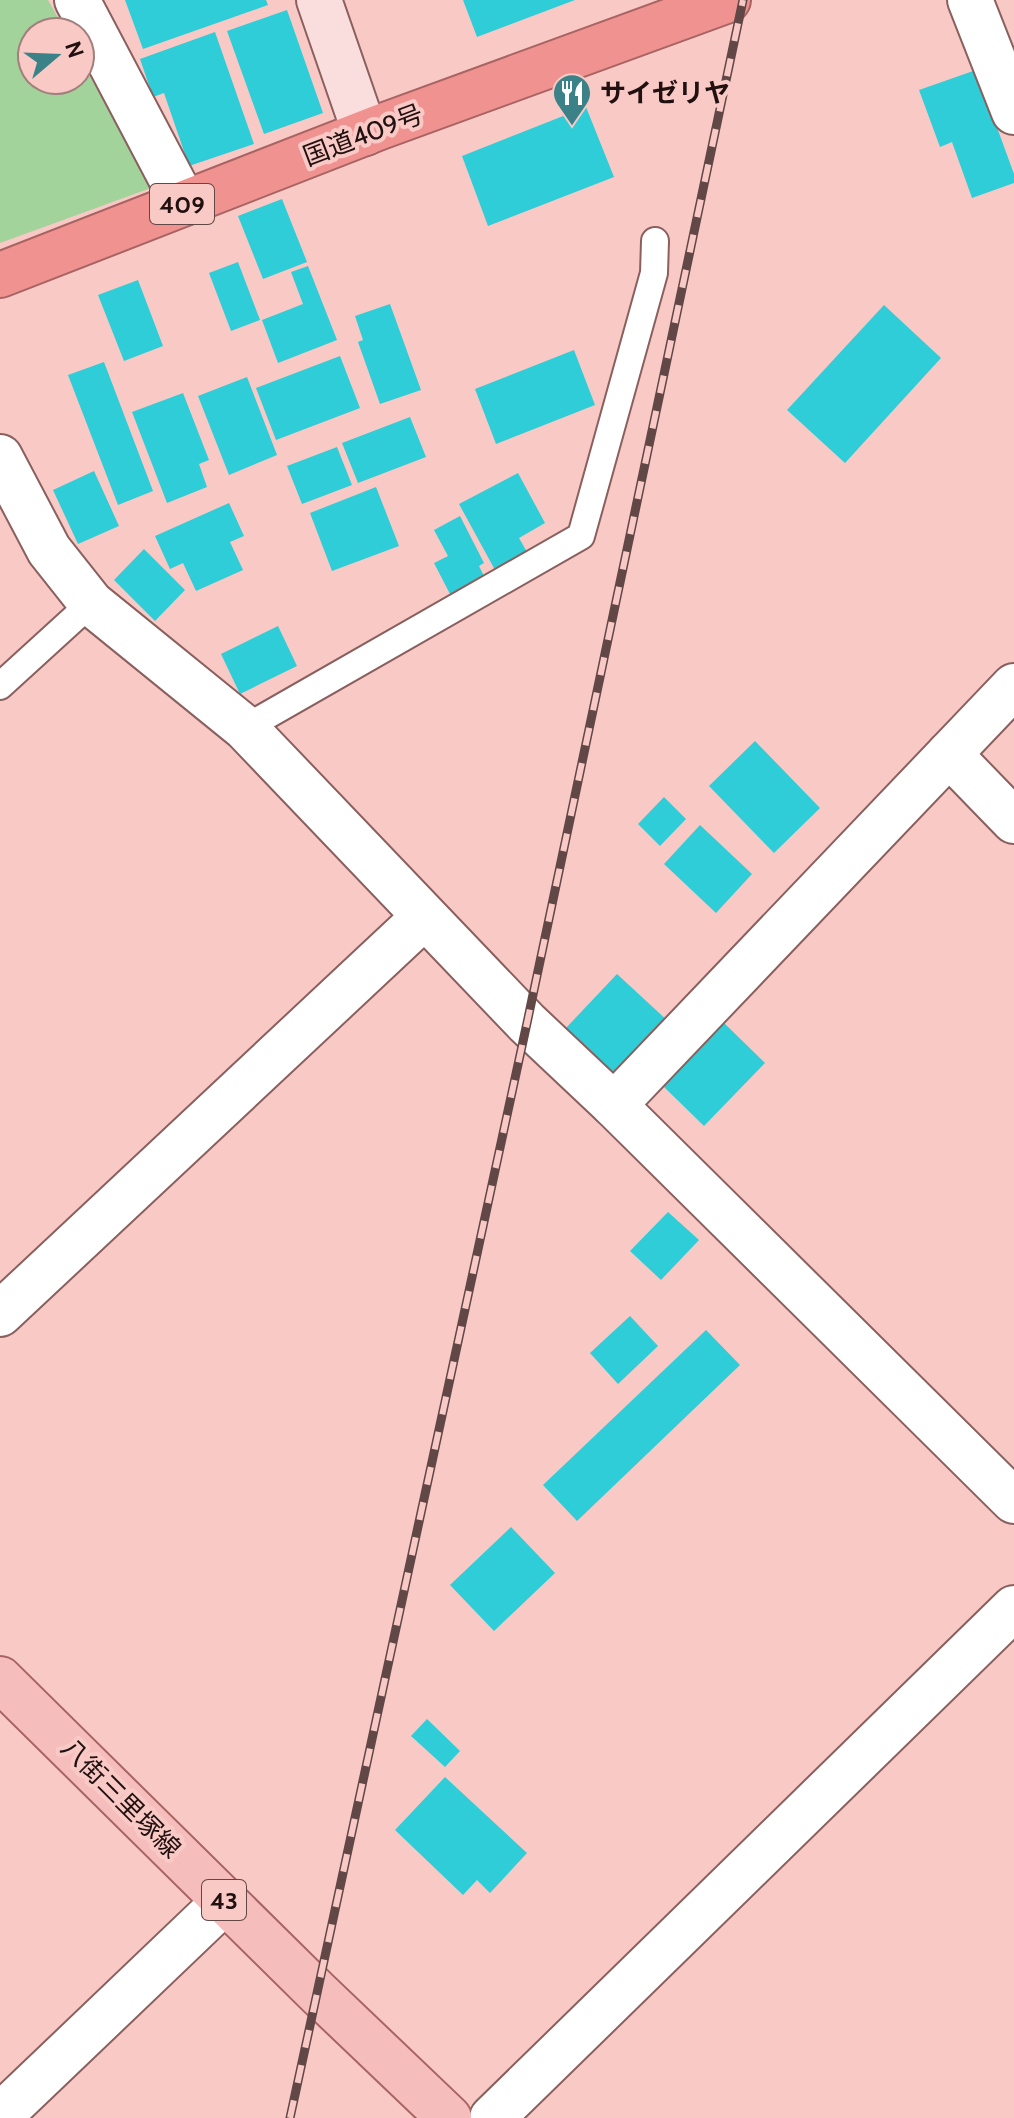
<svg xmlns="http://www.w3.org/2000/svg" width="1014" height="2118" viewBox="0 0 1014 2118" font-family="Cabin,'Noto Sans JP',sans-serif">
  <style>
    .green { fill: #a2d39b }
    .building { fill: #2fcdd7 }
    .lines { fill: none; stroke-linecap: round; stroke-linejoin: round }
    .lane-casing { stroke: #89605e; stroke-width: 30 }
    .street-casing { stroke: #89605e; stroke-width: 48 }
    .secondary-casing { stroke: #89605e; stroke-width: 48 }
    .primary-casing { stroke: #a76463; stroke-width: 48 }
    .highway-casing { stroke: #a76463; stroke-width: 48 }
    .lane { stroke: #fff; stroke-width: 26 }
    .street { stroke: #fff; stroke-width: 44 }
    .secondary { stroke: #fadede; stroke-width: 44 }
    .primary { stroke: #f5bebc; stroke-width: 44 }
    .highway { stroke: #ef9290; stroke-width: 44 }
    .rail-casing { stroke: #614746; stroke-width: 9 }
    .rail { stroke: #f9c9c6; stroke-width: 6; stroke-dasharray: 18; stroke-linecap: butt }
    .labels { text-anchor: middle; dominant-baseline: central; stroke-width: 8; stroke-linejoin: round; paint-order: stroke }
    .shield { fill: #f9c9c6; stroke: #614846; stroke-width: 2 }
    .shield-label { font-size: 24px; font-weight: bold; fill: #20100f }
    .poi-label { font-size: 26px; font-weight: bold; fill: #20100f; stroke: #f9c9c6; text-anchor: start }
    .street-label { font-size: 26px; fill: #20100f; stroke: #f9c9c6 }
  </style>
  <rect width="100%" height="100%" fill="#f9c9c6"/>
  <path class="green" d="M 0,0 L 48,0 L 66,32 L 32,32 L 32,80 L 80,80 L 80,58 L 151,188 L 0,243 Z"/>
  <g class="building">
    <path d="M 125,0 L 266,0 L 268,5 L 143,49 Z"/>
    <path d="M 463,0 L 575,0 L 477,37 Z"/>
    <path d="M 287,10 L 323,113 L 264,134 L 227,31 Z"/>
    <path d="M 215,32 L 254,144 L 189,166 L 164,93 L 153,97 L 140,59 Z"/>
    <path d="M 976,70 L 1014,174 L 1014,183 L 972,198 L 952,142 L 940,147 L 919,90 Z"/>
    <path d="M 586,107 L 614,177 L 488,226 L 462,156 Z"/>
    <path d="M 282,199 L 307,262 L 263,279 L 238,216 Z"/>
    <path d="M 238,262 L 260,320 L 231,331 L 209,273 Z"/>
    <path d="M 308,266 L 337,340 L 278,363 L 262,320 L 303,304 L 291,272 Z"/>
    <path d="M 138,280 L 163,346 L 124,361 L 98,295 Z"/>
    <path d="M 390,304 L 421,390 L 380,404 L 358,342 L 363,340 L 355,316 Z"/>
    <path d="M 884,305 L 941,358 L 845,463 L 787,410 Z"/>
    <path d="M 574,350 L 595,405 L 496,444 L 475,389 Z"/>
    <path d="M 340,356 L 360,408 L 276,440 L 256,388 Z"/>
    <path d="M 104,362 L 153,491 L 118,505 L 68,375 Z"/>
    <path d="M 247,377 L 277,455 L 229,475 L 198,396 Z"/>
    <path d="M 183,393 L 209,460 L 199,464 L 207,487 L 167,503 L 132,412 Z"/>
    <path d="M 410,417 L 426,457 L 358,483 L 342,443 Z"/>
    <path d="M 337,447 L 352,485 L 302,504 L 287,466 Z"/>
    <path d="M 94,471 L 119,526 L 78,544 L 53,490 Z"/>
    <path d="M 518,473 L 545,523 L 519,538 L 527,552 L 495,570 L 459,504 Z"/>
    <path d="M 376,487 L 399,546 L 332,571 L 310,513 Z"/>
    <path d="M 229,503 L 244,536 L 230,542 L 243,570 L 196,591 L 183,563 L 170,569 L 155,536 Z"/>
    <path d="M 460,516 L 484,563 L 479,566 L 484,576 L 450,594 L 434,563 L 448,556 L 434,530 Z"/>
    <path d="M 144,549 L 185,590 L 155,621 L 114,580 Z"/>
    <path d="M 278,626 L 297,666 L 240,694 L 221,654 Z"/>
    <path d="M 755,741 L 820,808 L 774,853 L 709,786 Z"/>
    <path d="M 664,797 L 686,819 L 660,846 L 638,824 Z"/>
    <path d="M 700,825 L 752,874 L 716,913 L 664,864 Z"/>
    <path d="M 617,974 L 670,1023 L 619,1077 L 566,1028 Z"/>
    <path d="M 723,1022 L 765,1063 L 704,1126 L 662,1085 Z"/>
    <path d="M 668,1212 L 699,1240 L 661,1280 L 630,1251 Z"/>
    <path d="M 630,1316 L 658,1346 L 618,1384 L 590,1353 Z"/>
    <path d="M 706,1330 L 740,1365 L 577,1521 L 543,1485 Z"/>
    <path d="M 511,1527 L 555,1573 L 494,1631 L 450,1585 Z"/>
    <path d="M 427,1719 L 460,1751 L 445,1767 L 411,1736 Z"/>
    <path d="M 445,1777 L 527,1853 L 490,1893 L 477,1880 L 463,1895 L 395,1830 Z"/>
  </g>
  <g class="lines">
    <g class="lane-casing">
      <g id="lane">
        <path d="M 0,686 L 91,603"/>
        <path d="M 245,728 L 581,536 L 654,273 L 655,241"/>
      </g>
    </g>
    <g class="street-casing">
      <g id="street">
        <path d="M 77,0 L 184,203"/>
        <path d="M 970,0 L 1014,112"/>
        <path d="M 0,457 L 49,550 L 91,603 L 245,728 L 527,1023 L 614,1105 L 1014,1501"/>
        <path d="M 949,754 L 1014,821"/>
        <path d="M 614,1105 L 1014,686"/>
        <path d="M 0,1314 L 424,917"/>
        <path d="M 0,2116 L 225,1901"/>
        <path d="M 492,2118 L 1014,1608"/>
      </g>
    </g>
    <g class="secondary-casing">
      <path id="secondary" d="M 319,0 L 365,133"/>
    </g>
    <g class="primary-casing">
      <path id="primary" d="M 0,1679 L 318,1993 L 449,2118"/>
    </g>
    <g class="highway-casing">
      <path id="highway" d="M 0,275 L 380,127 L 728,0"/>
    </g>
    <use href="#lane" class="lane"/>
    <use href="#street" class="street"/>
    <use href="#secondary" class="secondary"/>
    <use href="#primary" class="primary"/>
    <use href="#highway" class="highway"/>
    <g class="rail-casing">
      <path id="rail" d="M 290,2118 L 527,1023 L 743,0"/>
    </g>
    <use href="#rail" class="rail"/>
  </g>
  <defs>
    <g id="restaurant-pin" transform="scale(2)"><path d="M0 17L-7.5 6A9.5 9.5 0 1 1 7.5 6Z" fill="#3a8287" stroke="#f9c9c6"/><path d="M-5-6h1v4h1v-4h1v4h1v-4h1v5L-1.5 .5V6h-2V.5L-5-1ZM5-6V6H3V1.5H1.5Q1.5-4 5-6Z" fill="#fff"/></g>
  </defs>
  <g fill-rule="evenodd">
    <use href="#restaurant-pin" x="572" y="93"/>
  </g>
  <g class="labels">
    <g class="shield">
      <rect x="150" y="184" width="64" height="40" rx="6"/>
      <rect x="202" y="1880" width="44" height="40" rx="6"/>
    </g>
    <g class="shield-label">
      <text x="182" y="204">409</text>
      <text x="224" y="1900">43</text>
    </g>
    <g class="poi-label">
      <text x="600" y="93">サイゼリヤ</text>
    </g>
    <g class="street-label">
      <text transform="translate(363 135) rotate(-21)">国道409号</text>
      <text transform="translate(121 1798) rotate(45)">八街三里塚線</text>
    </g>
  </g>
  <g transform="translate(56 56) rotate(71)"><circle r="38" fill="#f9c9c6" stroke="#a27f7d" stroke-width="2"/>
  <path d="M0-6L14 30L0 20L-14 30Z" fill="#3a8287"/>
  <text y="-12" font-size="22" font-weight="bold" text-anchor="middle" fill="#20100f">N</text>
  </g>
</svg>
